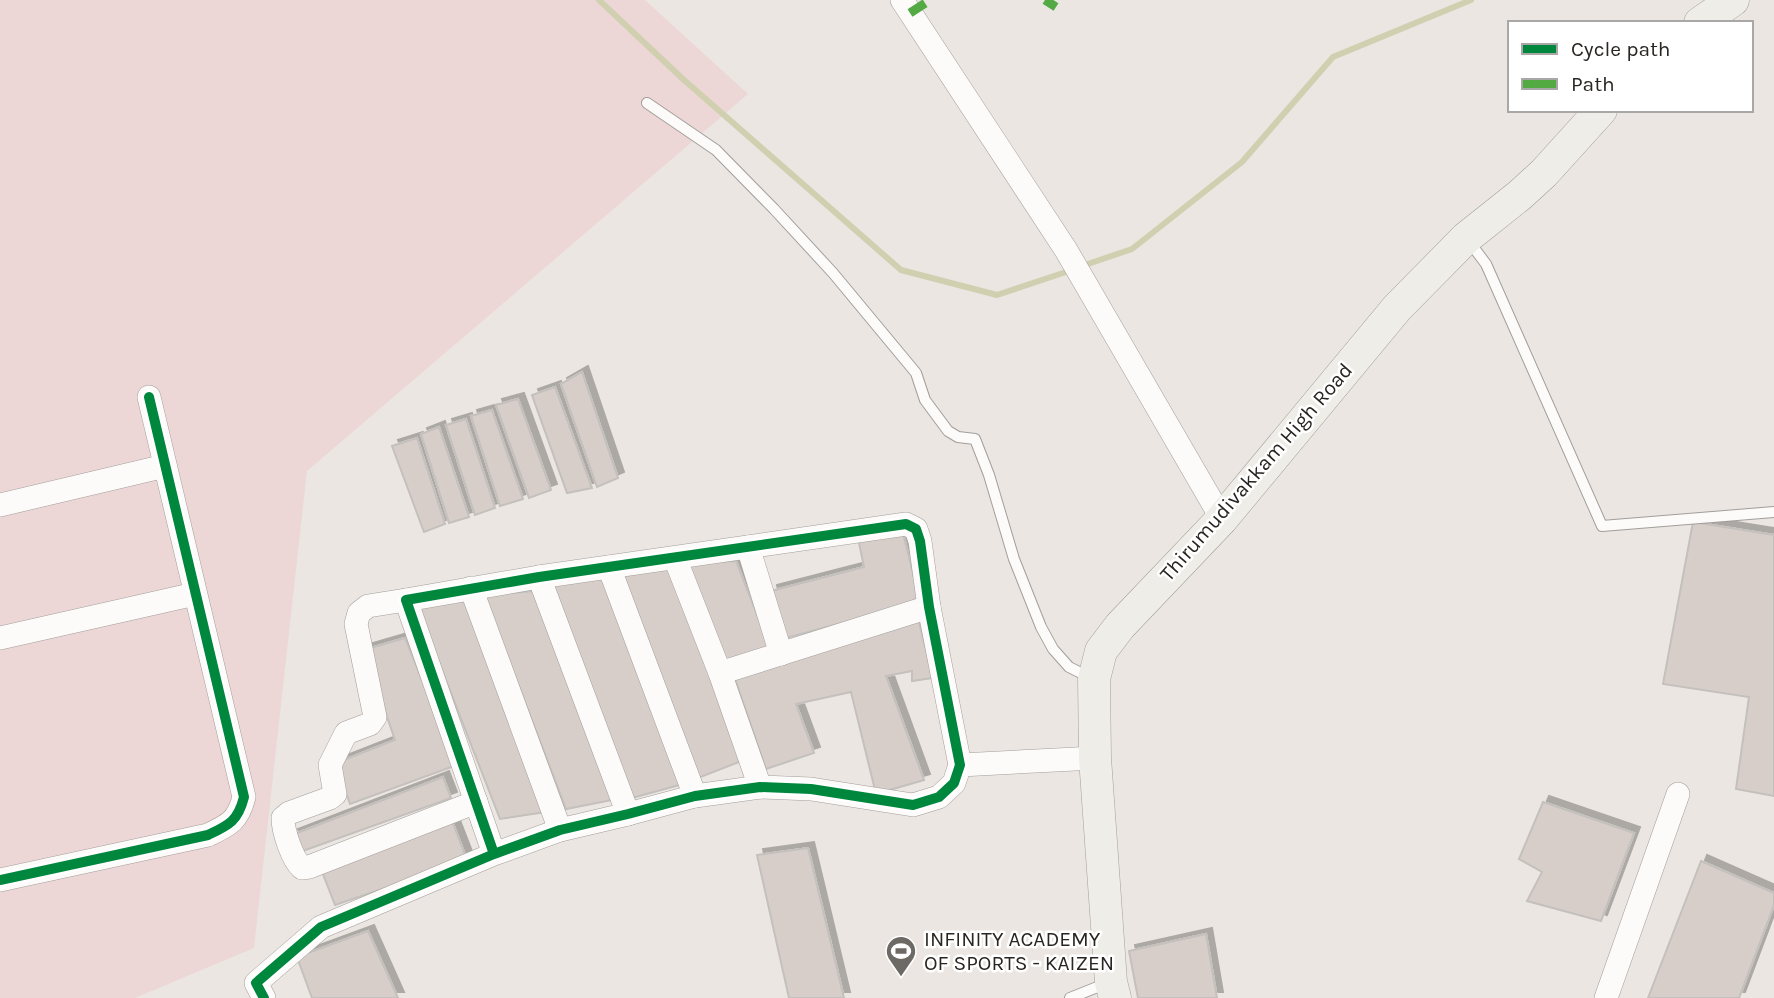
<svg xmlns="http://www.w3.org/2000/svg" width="1774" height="998" viewBox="0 0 1774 998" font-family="Karla,sans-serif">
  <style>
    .green { fill: #edd7d6 }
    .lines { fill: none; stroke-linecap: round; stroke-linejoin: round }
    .stream { stroke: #d0d0b1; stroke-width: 6 }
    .building { fill: #d8cec9; stroke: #c4c0bd; stroke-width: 2; filter: url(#shadow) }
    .lane-casing { stroke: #a29e9b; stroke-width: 12 }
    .street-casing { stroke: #a29e9b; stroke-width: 24 }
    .secondary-casing { stroke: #a29e9b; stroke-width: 33 }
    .lane { stroke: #fcfbfa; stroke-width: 10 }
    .street { stroke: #fcfbfa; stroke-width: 23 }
    .secondary { stroke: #efede8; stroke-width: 32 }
    .quiet { stroke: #53aa43; stroke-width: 9; stroke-dasharray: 18 9; stroke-linecap: butt }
    .cycleway-casing { stroke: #fff; stroke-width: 15 }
    .cycleway { stroke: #00873e; stroke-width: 10 }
    .labels { text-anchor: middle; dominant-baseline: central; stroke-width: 5; stroke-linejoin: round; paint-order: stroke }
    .street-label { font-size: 21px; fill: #292522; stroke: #fff }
    .poi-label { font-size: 21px; fill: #292522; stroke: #fff; text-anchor: start }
  </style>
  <defs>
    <filter id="shadow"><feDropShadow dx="6" dy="-6" stdDeviation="0" flood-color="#0004"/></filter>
  </defs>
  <rect width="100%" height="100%" fill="#ebe6e1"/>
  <path class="green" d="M 0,0 L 645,0 L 748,94 L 307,471 L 254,948 L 135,998 L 0,998 Z"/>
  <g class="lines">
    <g class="stream">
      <path d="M 599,0 L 684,80 L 901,270 L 997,295 L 1072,270"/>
      <path d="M 1082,266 L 1132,249 L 1242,162 L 1333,57 L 1471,0"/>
    </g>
  </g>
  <g class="building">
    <path d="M 582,372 L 618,478 L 597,487 L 561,384 Z"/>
    <path d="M 555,387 L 592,488 L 567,493 L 532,395 Z"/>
    <path d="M 518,399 L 551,490 L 529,498 L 496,405 Z"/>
    <path d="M 492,410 L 523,499 L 500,506 L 471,416 Z"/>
    <path d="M 466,419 L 495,508 L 475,515 L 446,425 Z"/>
    <path d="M 439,427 L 469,517 L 449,523 L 421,434 Z"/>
    <path d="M 417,438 L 445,524 L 424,532 L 392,446 Z"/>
    <path d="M 1693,522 L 1774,535 L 1774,796 L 1736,789 L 1749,697 L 1663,684 Z"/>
    <path d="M 902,529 L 920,602 L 782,639 L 771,591 L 864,567 L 858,538 Z"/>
    <path d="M 736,561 L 770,648 L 722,662 L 686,564 Z"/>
    <path d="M 667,566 L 744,760 L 698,778 L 619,575 Z"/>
    <path d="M 603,576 L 683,784 L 632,798 L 550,582 Z"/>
    <path d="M 535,591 L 617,799 L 566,809 L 484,595 Z"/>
    <path d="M 463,598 L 546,812 L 500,819 L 416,603 Z"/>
    <path d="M 918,618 L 933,678 L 912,681 L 912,671 L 886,676 L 924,780 L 876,794 L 851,692 L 796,704 L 814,753 L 766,769 L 735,679 Z"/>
    <path d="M 405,638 L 457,765 L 350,804 L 336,763 L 395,740 L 364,650 Z"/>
    <path d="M 443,777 L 451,798 L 300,852 L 292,835 Z"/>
    <path d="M 1543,802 L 1634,833 L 1601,921 L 1527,901 L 1542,872 L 1519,859 Z"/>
    <path d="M 452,821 L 467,860 L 335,905 L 321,869 Z"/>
    <path d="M 808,848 L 844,998 L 789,998 L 757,855 Z"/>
    <path d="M 1701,861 L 1774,893 L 1774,905 L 1739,998 L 1648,998 Z"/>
    <path d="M 368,931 L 398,998 L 312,998 L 297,957 Z"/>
    <path d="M 1206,934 L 1217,998 L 1138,998 L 1129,951 Z"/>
  </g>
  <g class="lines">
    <g class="lane-casing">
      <g id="lane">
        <path d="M 647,103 L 716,150 L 774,209 L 833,273 L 916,373 L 925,400 L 948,431 L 958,437 L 975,439 L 989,475 L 1014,559 L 1041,627 L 1053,649 L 1069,667 L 1091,678"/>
        <path d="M 1468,240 L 1486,264 L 1602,526 L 1774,512"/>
        <path d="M 1070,998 L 1110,982"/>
      </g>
    </g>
    <g class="street-casing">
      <g id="street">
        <path d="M 902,0 L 1066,250 L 1222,519"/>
        <path d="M 0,505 L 165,466"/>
        <path d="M 748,547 L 781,654"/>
        <path d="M 675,558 L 720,673 L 760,787"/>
        <path d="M 609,567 L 695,796"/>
        <path d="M 539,577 L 628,814"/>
        <path d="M 471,588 L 560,830"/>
        <path d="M 406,600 L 368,606 L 359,613 L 356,624 L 375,717 L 370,724 L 346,733 L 330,765 L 335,794 L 330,798 L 289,813 L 283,818 C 283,831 292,859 302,868 L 309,867 L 476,802"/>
        <path d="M 0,638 L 195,594"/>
        <path d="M 720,673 L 929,607"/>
        <path d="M 960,765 L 1095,758"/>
        <path d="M 0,880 L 208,835 C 229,825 238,821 244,797 L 149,397"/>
        <path d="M 264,998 L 256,983 L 321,927 L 494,854 L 560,830 L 628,814 L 695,796 L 760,787 L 811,789 L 913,805 L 939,797 L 954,783 L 960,765 L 929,607 L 920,541 L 916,529 L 906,524 L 539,577 L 406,600 L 494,854"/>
        <path d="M 1606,998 L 1678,794"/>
      </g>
    </g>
    <g class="secondary-casing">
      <g id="secondary">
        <path d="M 1700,23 L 1733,0"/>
        <path d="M 1115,998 L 1111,982 L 1095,758 L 1094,679 L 1101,651 L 1120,626 L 1222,519 L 1397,308 L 1466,238 L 1520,195 L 1544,173 L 1601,110"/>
      </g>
    </g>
    <use href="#lane" class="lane"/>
    <use href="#street" class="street"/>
    <use href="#secondary" class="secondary"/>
    <g class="quiet">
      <path d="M 1045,0 L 1056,7"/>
      <path d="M 910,13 L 930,0"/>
    </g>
    <g class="cycleway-casing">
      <g id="cycleway">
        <path d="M 0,880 L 208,835 C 229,825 238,821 244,797 L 149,397"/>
        <path d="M 264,998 L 256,983 L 321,927 L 494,854 L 560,830 L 628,814 L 695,796 L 760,787 L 811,789 L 913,805 L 939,797 L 954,783 L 960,765 L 929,607 L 920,541 L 916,529 L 906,524 L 539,577 L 406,600 L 494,854"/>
      </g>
    </g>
    <use href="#cycleway" class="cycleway"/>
  </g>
  <defs>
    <g id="stadium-pin" transform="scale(1.575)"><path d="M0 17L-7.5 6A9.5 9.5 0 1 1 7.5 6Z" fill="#6d6965" stroke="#fff"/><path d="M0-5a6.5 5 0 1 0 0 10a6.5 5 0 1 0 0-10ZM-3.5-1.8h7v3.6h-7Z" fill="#fff"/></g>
  </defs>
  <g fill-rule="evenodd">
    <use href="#stadium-pin" x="901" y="951"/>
  </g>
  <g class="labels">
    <g class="street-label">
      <text transform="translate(1256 472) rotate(-49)">Thirumudivakkam High Road</text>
    </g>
    <g class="poi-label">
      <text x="924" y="939">INFINITY ACADEMY<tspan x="924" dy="24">OF SPORTS - KAIZEN</tspan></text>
    </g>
  </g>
  <rect x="1508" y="21" width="245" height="91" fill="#ffffff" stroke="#a9a8a7" stroke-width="2"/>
  <rect x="1522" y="44" width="35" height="10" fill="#00873e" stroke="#a9a8a7" stroke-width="2"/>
  <text x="1571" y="56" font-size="21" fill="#292522">Cycle path</text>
  <rect x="1522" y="79" width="35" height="10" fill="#53aa43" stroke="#a9a8a7" stroke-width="2"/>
  <text x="1571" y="91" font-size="21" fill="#292522">Path</text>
</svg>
